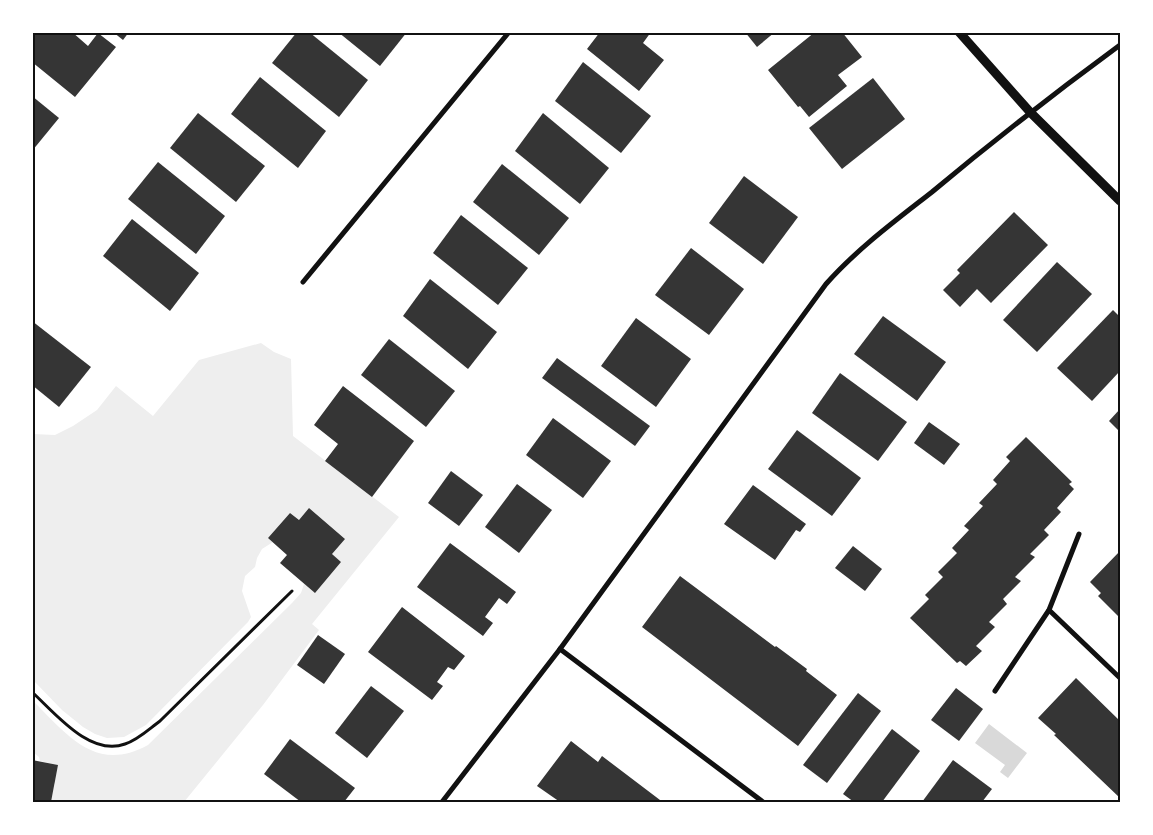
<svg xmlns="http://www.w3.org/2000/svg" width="1153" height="835" viewBox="0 0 1153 835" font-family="'Open Sans',sans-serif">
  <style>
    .green { fill: #eee }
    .water { fill: #d9d9d9 }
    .building { fill: #353535 }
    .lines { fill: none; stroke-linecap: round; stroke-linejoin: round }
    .path { stroke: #111; stroke-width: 3 }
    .minor { stroke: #111; stroke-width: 5 }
    .tertiary { stroke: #111; stroke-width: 9 }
    .neatline { fill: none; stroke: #111; stroke-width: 2 }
  </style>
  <rect width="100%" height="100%" fill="#fff"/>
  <path class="green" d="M 261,343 L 274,352 L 291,359 L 293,436 L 399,517 L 312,624 L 319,630 L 263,705 L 184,802 L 51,802 L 58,765 L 40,761 L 39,757 L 33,752 L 32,700 C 67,734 95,774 148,745 L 292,603 L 301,593 L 304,584 L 314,592 L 341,562 L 332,554 L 344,538 L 309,508 L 299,520 L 290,513 L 268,538 L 273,542 L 262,549 L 257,558 L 255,567 L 245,576 L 242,591 L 251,617 L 248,622 L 146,725 L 124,737 L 107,738 L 95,734 L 83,727 L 62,710 L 33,680 L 33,434 L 55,435 L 73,426 L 97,410 L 116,386 L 153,416 L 199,360 Z"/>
  <path class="water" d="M 989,724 L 1027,753 L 1008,778 L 1000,772 L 1005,765 L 975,743 Z"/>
  <g class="building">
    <path d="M 32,32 L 72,32 L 88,46 L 98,33 L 116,47 L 75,97 L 32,62 Z"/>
    <path d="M 113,32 L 129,32 L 123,40 Z"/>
    <path d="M 297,32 L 309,32 L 368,80 L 339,117 L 272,63 Z"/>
    <path d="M 338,32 L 407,32 L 380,66 Z"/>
    <path d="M 600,32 L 651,32 L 643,43 L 664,60 L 639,91 L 587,49 Z"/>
    <path d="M 745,32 L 775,32 L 757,47 Z"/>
    <path d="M 815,32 L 842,32 L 862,57 L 838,75 L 847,86 L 809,117 L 800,106 L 798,107 L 768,70 Z"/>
    <path d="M 583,62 L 651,116 L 621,153 L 555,101 Z"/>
    <path d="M 260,77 L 326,131 L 298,168 L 231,114 Z"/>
    <path d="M 873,78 L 905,119 L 842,169 L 809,128 Z"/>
    <path d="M 32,96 L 59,118 L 32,151 Z"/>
    <path d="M 198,113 L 265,166 L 236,202 L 170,148 Z"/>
    <path d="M 543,113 L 609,168 L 580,204 L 515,151 Z"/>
    <path d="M 158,162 L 225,216 L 196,254 L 128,199 Z"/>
    <path d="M 502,164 L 569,218 L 539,255 L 473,202 Z"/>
    <path d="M 744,176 L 798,217 L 763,264 L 709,223 Z"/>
    <path d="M 1014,212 L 1048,245 L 991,303 L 977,289 L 960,307 L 943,290 L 960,273 L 957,270 Z"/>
    <path d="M 461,215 L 528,268 L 498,305 L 433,253 Z"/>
    <path d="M 132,219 L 199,273 L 170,311 L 103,256 Z"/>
    <path d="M 691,248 L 744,289 L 709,335 L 655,295 Z"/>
    <path d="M 1057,262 L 1092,294 L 1037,352 L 1003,320 Z"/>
    <path d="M 430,279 L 497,332 L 468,369 L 403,316 Z"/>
    <path d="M 1113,310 L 1120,317 L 1120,371 L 1092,401 L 1057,368 Z"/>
    <path d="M 883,316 L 946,362 L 917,401 L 854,354 Z"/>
    <path d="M 636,318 L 691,359 L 656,407 L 601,366 Z"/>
    <path d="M 32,321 L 91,367 L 59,407 L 32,385 Z"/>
    <path d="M 389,339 L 455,391 L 426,427 L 361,375 Z"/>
    <path d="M 557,358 L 650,426 L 635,446 L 542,378 Z"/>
    <path d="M 840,373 L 907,422 L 878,461 L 812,413 Z"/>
    <path d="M 343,386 L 414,441 L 372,497 L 325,461 L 338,444 L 314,425 Z"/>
    <path d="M 1120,409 L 1120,432 L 1109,421 Z"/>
    <path d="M 553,418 L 611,461 L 583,498 L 526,455 Z"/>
    <path d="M 929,422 L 960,444 L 944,465 L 914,443 Z"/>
    <path d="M 797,430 L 861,478 L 832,516 L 768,469 Z"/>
    <path d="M 1026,437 L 1072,482 L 1069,484 L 1074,489 L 1057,508 L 1061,512 L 1044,530 L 1049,535 L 1030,554 L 1035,557 L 1015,577 L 1021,581 L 1003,599 L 1007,604 L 989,622 L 995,627 L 976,646 L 982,651 L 966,666 L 960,661 L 957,663 L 910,618 L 929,599 L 925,595 L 943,577 L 938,572 L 957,553 L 952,548 L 969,530 L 964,526 L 983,506 L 979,503 L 997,484 L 993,480 L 1010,461 L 1006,457 Z"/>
    <path d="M 451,471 L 483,495 L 459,526 L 428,503 Z"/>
    <path d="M 517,484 L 552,510 L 519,553 L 485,527 Z"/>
    <path d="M 753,485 L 806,524 L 800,532 L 796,530 L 775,560 L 724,524 Z"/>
    <path d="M 309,508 L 345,539 L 332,554 L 341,562 L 315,593 L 280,563 L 287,555 L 268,538 L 290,513 L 299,520 Z"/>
    <path d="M 450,543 L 516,592 L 507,604 L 499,598 L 485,617 L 493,623 L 483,636 L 417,587 Z"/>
    <path d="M 853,546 L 882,569 L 865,591 L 835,568 Z"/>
    <path d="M 1120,551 L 1120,618 L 1098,596 L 1101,593 L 1090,582 Z"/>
    <path d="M 680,576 L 775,647 L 776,646 L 807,669 L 806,671 L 837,695 L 798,746 L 642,627 Z"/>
    <path d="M 402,607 L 465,656 L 454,670 L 448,667 L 437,682 L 443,686 L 432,700 L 368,652 Z"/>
    <path d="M 318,635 L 345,654 L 324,684 L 297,665 Z"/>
    <path d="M 1076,678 L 1120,721 L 1120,798 L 1054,735 L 1056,734 L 1038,718 Z"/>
    <path d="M 371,686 L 404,711 L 367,758 L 335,733 Z"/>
    <path d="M 956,688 L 983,709 L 959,741 L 931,720 Z"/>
    <path d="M 858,693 L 881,711 L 827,783 L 803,765 Z"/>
    <path d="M 892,729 L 920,751 L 882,802 L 854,802 L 843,794 Z"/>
    <path d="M 290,739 L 355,788 L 344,802 L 301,802 L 264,774 Z"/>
    <path d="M 571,741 L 598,762 L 602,756 L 660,800 L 657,802 L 560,802 L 537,786 Z"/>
    <path d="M 32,760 L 58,765 L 51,802 L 32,802 Z"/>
    <path d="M 953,760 L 992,789 L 982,802 L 922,802 Z"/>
  </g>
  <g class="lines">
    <path class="path" d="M 32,692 C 55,713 90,757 125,744 C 138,740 149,729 160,721 L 292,591"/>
    <g class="minor">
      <path d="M 303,282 L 509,32"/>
      <path d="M 1049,610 L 1120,678"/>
      <path d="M 560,649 L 763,802"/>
      <path d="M 995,691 L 1049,610 L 1079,534"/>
      <path d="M 442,802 L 560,649 L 826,284 C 857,249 895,221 932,192 C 993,141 1056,92 1120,45"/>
    </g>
    <path class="tertiary" d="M 959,32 L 1030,112 L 1120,201"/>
  </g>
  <rect width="1153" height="835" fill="none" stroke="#ffffff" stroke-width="68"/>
  <rect x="34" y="34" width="1085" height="767" class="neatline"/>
</svg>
